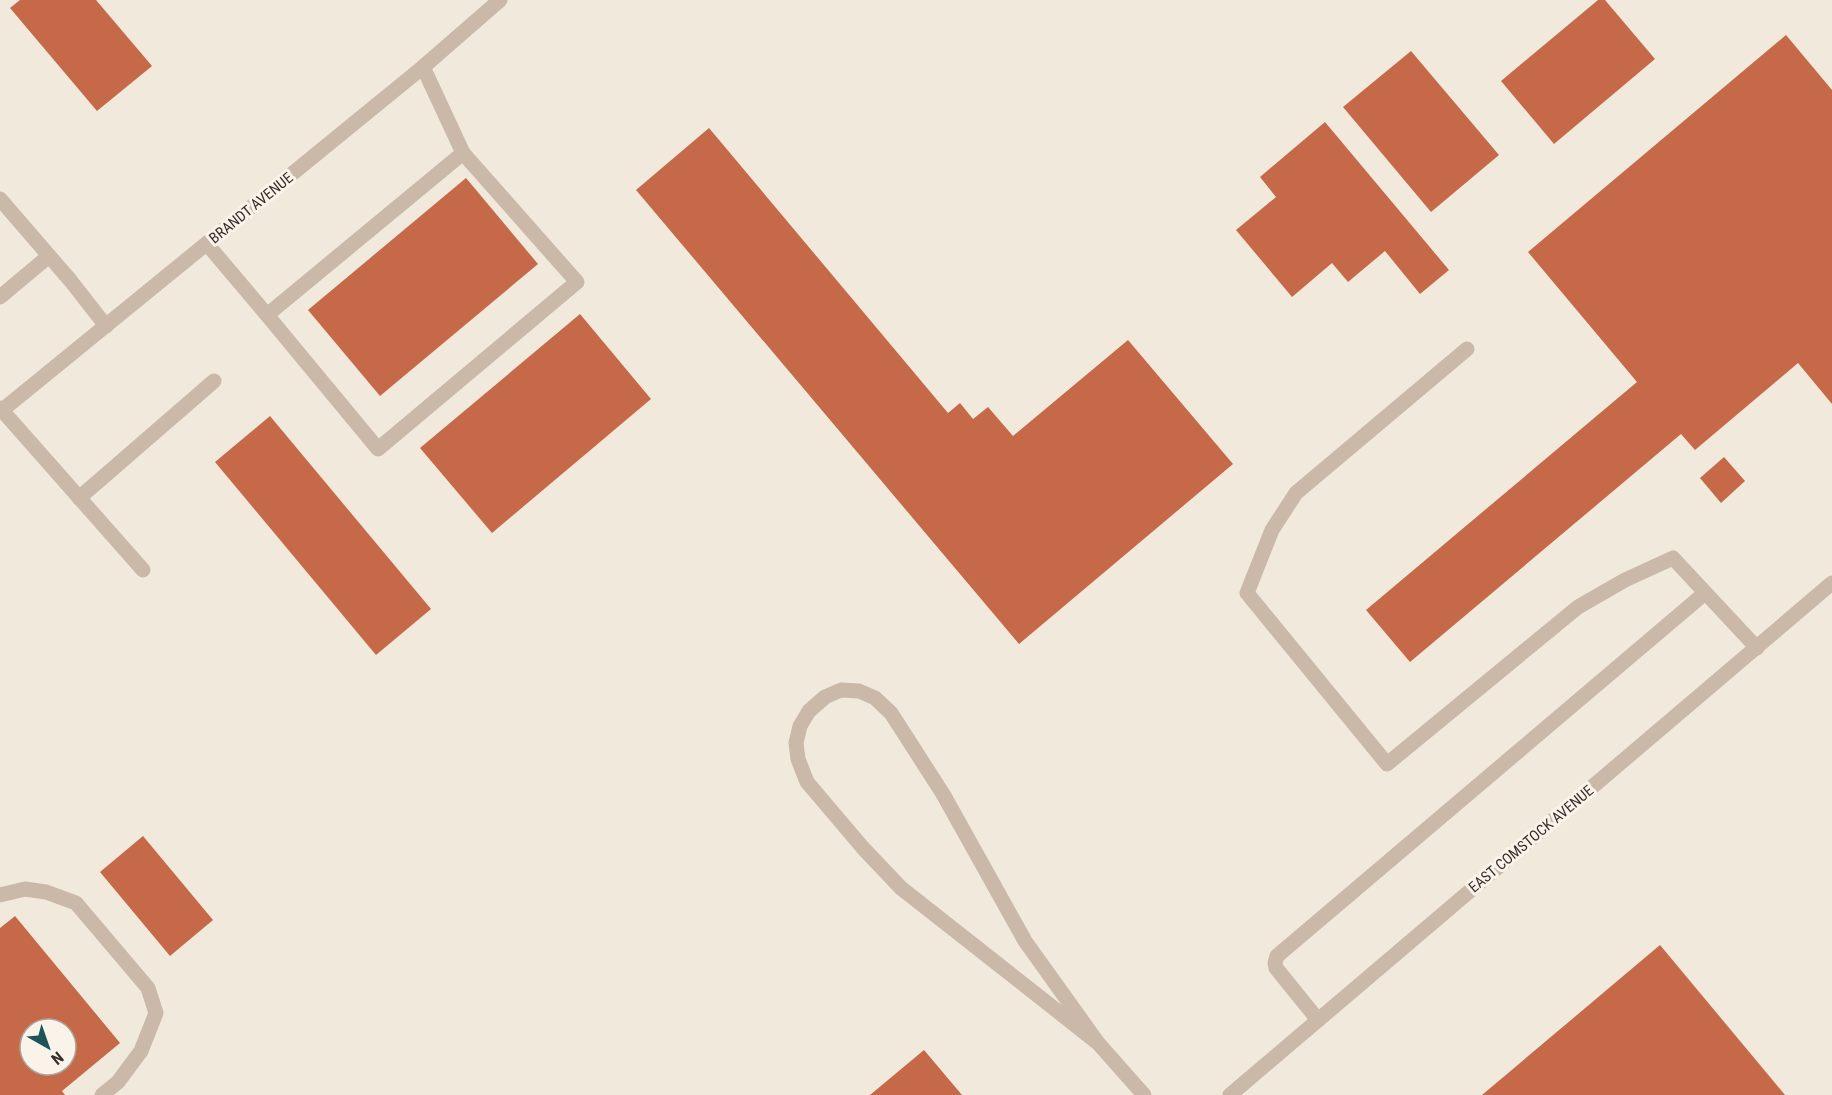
<svg xmlns="http://www.w3.org/2000/svg" width="1832" height="1095" viewBox="0 0 1832 1095" font-family="'Roboto Condensed',sans-serif">
  <style>
    .building { fill: #c56948; fill-rule: evenodd }
    .lines { fill: none; stroke-linecap: round; stroke-linejoin: round }
    .service { stroke: #cab9a9; stroke-width: 15 }
    .minor { stroke: #cab9a9; stroke-width: 15 }
    .labels { text-anchor: middle; dominant-baseline: central; stroke-width: 6; stroke-linejoin: round; paint-order: stroke }
    .street-label { font-size: 15px; fill: #372e29; stroke: #faf3ea }
  </style>
  <rect width="100%" height="100%" fill="#f2e9dd"/>
  <g class="building">
    <path d="M 20,0 L 96,0 L 152,66 L 97,111 L 10,8 Z"/>
    <path d="M 1598,0 L 1605,0 L 1655,59 L 1554,144 L 1501,81 Z"/>
    <path d="M 1786,35 L 1832,90 L 1832,404 L 1798,363 L 1695,450 L 1681,434 L 1410,662 L 1366,610 L 1637,382 L 1528,252 Z"/>
    <path d="M 1411,51 L 1499,155 L 1431,212 L 1343,107 Z"/>
    <path d="M 1325,122 L 1449,270 L 1420,294 L 1385,251 L 1348,282 L 1332,263 L 1292,297 L 1236,230 L 1276,197 L 1260,177 Z"/>
    <path d="M 709,128 L 948,413 L 960,403 L 973,419 L 988,407 L 1013,436 L 1128,340 L 1233,464 L 1019,644 L 636,190 Z"/>
    <path d="M 466,178 L 538,264 L 380,396 L 308,310 Z"/>
    <path d="M 580,314 L 651,399 L 492,533 L 420,448 Z"/>
    <path d="M 270,416 L 431,609 L 376,655 L 215,462 Z"/>
    <path d="M 1724,457 L 1745,481 L 1721,503 L 1700,478 Z"/>
    <path d="M 143,836 L 213,920 L 170,956 L 100,872 Z"/>
    <path d="M 15,916 L 120,1043 L 62,1091 L 65,1095 L 0,1095 L 0,928 ZM 30,1029 L 66,1029 L 66,1065 L 30,1065 Z"/>
    <path d="M 1660,945 L 1785,1095 L 1482,1095 Z"/>
    <path d="M 924,1050 L 962,1095 L 870,1095 Z"/>
  </g>
  <g class="lines">
    <g class="service">
      <path d="M 0,199 L 70,280 L 106,326"/>
      <path d="M 207,244 L 267,315 L 463,153 L 423,67"/>
      <path d="M 0,297 L 49,256"/>
      <path d="M 267,315 L 378,449 L 577,282 L 463,153"/>
      <path d="M 1467,349 L 1296,493 L 1272,530 L 1247,593 L 1387,764 L 1578,607 L 1625,580 L 1673,558 L 1757,648"/>
      <path d="M 0,408 L 143,570"/>
      <path d="M 79,498 L 214,381"/>
      <path d="M 0,895 L 25,889 L 46,892 L 76,903 L 148,988 L 156,1013 L 141,1051 L 118,1082 L 102,1095"/>
      <path d="M 1318,1020 L 1276,968 L 1275,963 L 1277,956 L 1705,593"/>
      <path d="M 1098,1043 L 901,888 L 863,848 L 807,782 L 798,759 L 796,743 L 800,726 L 809,711 L 825,697 L 841,690 L 859,691 L 875,698 L 891,713 L 943,794 L 1025,941 L 1098,1043 L 1144,1095"/>
    </g>
    <g class="minor">
      <path d="M 0,412 L 423,67 L 500,0"/>
      <path d="M 1230,1095 L 1832,583"/>
    </g>
  </g>
  <g class="labels">
    <g class="street-label">
      <text transform="translate(251 208) rotate(-39)">BRANDT AVENUE</text>
      <text transform="translate(1531 839) rotate(-40)">EAST COMSTOCK AVENUE</text>
    </g>
  </g>
  <g transform="translate(48 1047) rotate(140)"><circle r="28" fill="#faf3ea" stroke="#aca49d" stroke-width="1.5"/>
  <path d="M0-4.5L10 22L0 15L-10 22Z" fill="#1e5459"/>
  <text y="-9" font-size="16" font-weight="bold" text-anchor="middle" fill="#372e29">N</text>
  </g>
</svg>
